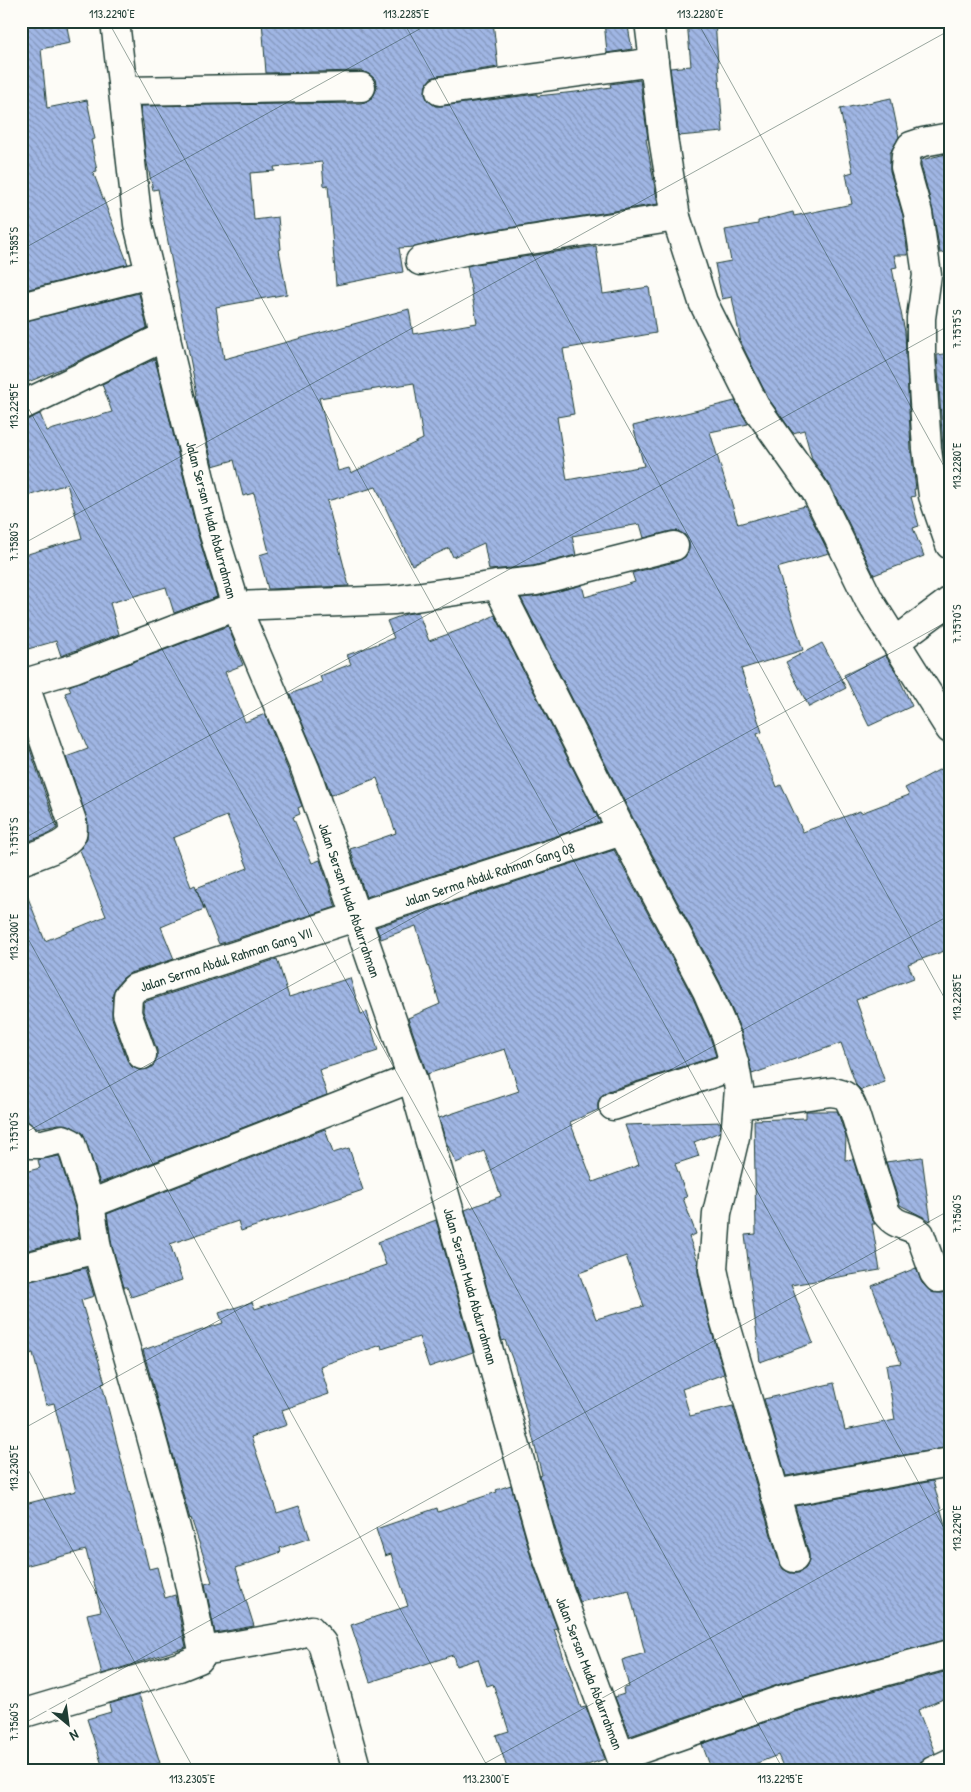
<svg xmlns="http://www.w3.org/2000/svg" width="971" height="1792" viewBox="0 0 971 1792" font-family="'Patrick Hand',sans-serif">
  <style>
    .building { fill: url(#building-back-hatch); stroke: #1f3d34; fill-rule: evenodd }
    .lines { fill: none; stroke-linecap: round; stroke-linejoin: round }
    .street-casing { stroke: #1f3d34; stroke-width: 31 }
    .street { stroke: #fdfcf7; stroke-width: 28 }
    .ticks { fill: none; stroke: #1f3d34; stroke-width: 1; stroke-opacity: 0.45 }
    .labels { text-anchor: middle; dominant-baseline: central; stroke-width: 4; stroke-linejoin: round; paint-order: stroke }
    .street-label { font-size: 14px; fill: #1f3d34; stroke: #fdfcf7 }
    .neatline { fill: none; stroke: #1f3d34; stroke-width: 2 }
    .ticks-label { font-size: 12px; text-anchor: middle; fill: #1f3d34 }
  </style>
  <defs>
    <pattern id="building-back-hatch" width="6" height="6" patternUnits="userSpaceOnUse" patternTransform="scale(1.25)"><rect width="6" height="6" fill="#a0b6e4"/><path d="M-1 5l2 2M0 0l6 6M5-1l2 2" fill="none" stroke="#8295ba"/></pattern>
  </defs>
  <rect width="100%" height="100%" fill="#fdfcf7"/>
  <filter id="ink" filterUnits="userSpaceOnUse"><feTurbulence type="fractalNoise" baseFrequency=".02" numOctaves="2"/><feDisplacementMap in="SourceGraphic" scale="10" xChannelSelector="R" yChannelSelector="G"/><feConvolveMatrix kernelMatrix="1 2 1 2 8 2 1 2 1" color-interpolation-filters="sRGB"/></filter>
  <g filter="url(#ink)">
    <g class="building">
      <path d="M 21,21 L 66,21 L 70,43 L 41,49 L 47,108 L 87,100 L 95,139 L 91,140 L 97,171 L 93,172 L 128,264 L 21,291 Z"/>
      <path d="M 262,21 L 493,21 L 498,67 L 438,76 L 431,78 L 426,85 L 425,93 L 427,100 L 435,106 L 442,106 L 537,94 L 537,96 L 576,92 L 611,87 L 610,84 L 640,80 L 648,139 L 646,139 L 658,204 L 471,234 L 415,247 L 399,248 L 403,272 L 336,285 L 328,185 L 324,186 L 322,162 L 274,167 L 275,171 L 250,173 L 254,220 L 278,217 L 281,249 L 279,250 L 287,294 L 216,307 L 224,359 L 409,309 L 413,334 L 477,323 L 467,266 L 476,264 L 596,246 L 603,294 L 649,287 L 656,333 L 563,349 L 574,414 L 557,417 L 567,480 L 644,466 L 633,426 L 735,401 L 748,424 L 710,432 L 738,524 L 805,506 L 829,553 L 777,568 L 803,650 L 741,669 L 762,732 L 757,734 L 777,787 L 781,785 L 803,832 L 860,811 L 861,813 L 909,795 L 905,788 L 950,764 L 950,949 L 908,964 L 914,978 L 856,1000 L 885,1082 L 861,1090 L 856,1085 L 841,1043 L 752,1074 L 741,1031 L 721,984 L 636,824 L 521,598 L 540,596 L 582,585 L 585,597 L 635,582 L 632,573 L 678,561 L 685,557 L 689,550 L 689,542 L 685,535 L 678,531 L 671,531 L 644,538 L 640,524 L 572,536 L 576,555 L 533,566 L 489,570 L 484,543 L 453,557 L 449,548 L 412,565 L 376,487 L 327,501 L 349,586 L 268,589 L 259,555 L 269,552 L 254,493 L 243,496 L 234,460 L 213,466 L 196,396 L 197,395 L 158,189 L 153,190 L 146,159 L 143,130 L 144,129 L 140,106 L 361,103 L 369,101 L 374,95 L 377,87 L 375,79 L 369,74 L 361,71 L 266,73 ZM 414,383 L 423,439 L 351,473 L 349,468 L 338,471 L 319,398 Z"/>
      <path d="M 604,21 L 627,21 L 632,49 L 607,53 Z"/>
      <path d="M 687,21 L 715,21 L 723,132 L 679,136 L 670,68 L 691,66 Z"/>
      <path d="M 891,98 L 899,137 L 890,153 L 890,171 L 903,216 L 908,255 L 894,255 L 897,267 L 892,268 L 905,332 L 911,450 L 916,489 L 914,489 L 915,496 L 911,497 L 919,526 L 913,528 L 924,556 L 874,575 L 830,485 L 812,459 L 804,430 L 793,433 L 768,398 L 741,343 L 732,297 L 722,299 L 715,264 L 731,261 L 725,230 L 758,224 L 758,221 L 793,212 L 794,216 L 852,204 L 846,174 L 853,172 L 840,109 Z"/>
      <path d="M 950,153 L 950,252 L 940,253 L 933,211 L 921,165 L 921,160 Z"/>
      <path d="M 139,293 L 147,328 L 63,368 L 28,382 L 29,385 L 21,389 L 21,322 Z"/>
      <path d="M 950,353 L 950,484 L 947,484 L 943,448 L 937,355 Z"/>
      <path d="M 155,359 L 197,532 L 217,597 L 174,613 L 166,587 L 110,603 L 119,634 L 61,656 L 56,641 L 21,651 L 21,556 L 82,538 L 67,484 L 21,498 L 21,421 L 40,414 L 47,431 L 112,412 L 102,384 Z"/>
      <path d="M 418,612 L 429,641 L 479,623 L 495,615 L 600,822 L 366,897 L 350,849 L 396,833 L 377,778 L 331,795 L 320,765 L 290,694 L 322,682 L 320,676 L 351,664 L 347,655 L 394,638 L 387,621 L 406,614 Z"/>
      <path d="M 228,626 L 243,665 L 225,672 L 245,722 L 265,714 L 291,777 L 302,806 L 298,808 L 300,814 L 293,817 L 312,863 L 320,860 L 336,907 L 219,944 L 196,888 L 248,868 L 227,816 L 173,838 L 191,887 L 195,885 L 204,909 L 161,927 L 174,959 L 130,973 L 123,978 L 116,986 L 113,994 L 112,1018 L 127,1060 L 132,1067 L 139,1070 L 148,1069 L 154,1065 L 157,1057 L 157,1050 L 143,1011 L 144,1002 L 277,959 L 289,997 L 350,978 L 361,1014 L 367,1012 L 378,1051 L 319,1070 L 327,1095 L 100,1183 L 83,1133 L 69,1125 L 59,1124 L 36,1128 L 28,1122 L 21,1092 L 21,886 L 23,885 L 45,941 L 106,916 L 80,850 L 87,838 L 88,822 L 66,757 L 88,749 L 65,693 L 71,691 L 69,686 Z"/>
      <path d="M 822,643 L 846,688 L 809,707 L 786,662 Z"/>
      <path d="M 885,655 L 896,672 L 912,706 L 869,726 L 844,675 Z"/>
      <path d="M 21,723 L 57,828 L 48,834 L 21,844 Z"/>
      <path d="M 614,850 L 693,998 L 711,1040 L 716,1056 L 608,1091 L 601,1096 L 598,1102 L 598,1110 L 570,1122 L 593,1182 L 639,1165 L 625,1125 L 721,1122 L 720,1132 L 694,1142 L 699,1156 L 675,1164 L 687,1197 L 683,1198 L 696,1234 L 689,1237 L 698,1262 L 698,1272 L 708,1318 L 724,1374 L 682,1389 L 690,1416 L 733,1406 L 779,1562 L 783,1569 L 790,1573 L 799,1573 L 806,1568 L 809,1561 L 809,1554 L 795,1506 L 933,1481 L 950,1543 L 950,1639 L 786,1682 L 630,1736 L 615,1697 L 624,1694 L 623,1688 L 629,1687 L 622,1660 L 645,1653 L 629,1590 L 580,1602 L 562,1552 L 540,1476 L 542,1475 L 515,1366 L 505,1340 L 502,1341 L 465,1210 L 501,1196 L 484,1151 L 456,1163 L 446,1142 L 439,1118 L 519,1091 L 505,1049 L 427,1074 L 408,1018 L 440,1004 L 416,926 L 381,939 L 376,927 ZM 626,1256 L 644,1306 L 596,1319 L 579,1273 Z"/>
      <path d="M 806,1111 L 837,1111 L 838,1113 L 846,1137 L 845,1160 L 853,1159 L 871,1218 L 875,1224 L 872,1224 L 880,1270 L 791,1285 L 813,1343 L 760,1362 L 745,1235 L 756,1234 L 754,1120 L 806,1118 Z"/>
      <path d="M 325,1129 L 333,1153 L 349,1148 L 363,1190 L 241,1231 L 238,1221 L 170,1244 L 182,1280 L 131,1297 L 127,1287 L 124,1287 L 112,1246 L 107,1214 Z"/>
      <path d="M 59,1156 L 75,1208 L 79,1237 L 21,1252 L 21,1173 L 40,1168 L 38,1160 Z"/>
      <path d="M 922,1157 L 927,1195 L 931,1221 L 900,1205 L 886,1162 Z"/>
      <path d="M 436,1220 L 473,1352 L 429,1367 L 419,1337 L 382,1349 L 381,1345 L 320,1366 L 329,1394 L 282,1410 L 287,1425 L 251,1437 L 277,1513 L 299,1506 L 310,1538 L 280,1548 L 281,1552 L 236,1568 L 254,1626 L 215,1633 L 205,1584 L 212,1582 L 191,1518 L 190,1519 L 143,1350 L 223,1323 L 219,1313 L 252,1302 L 255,1309 L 386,1265 L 378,1242 Z"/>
      <path d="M 86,1268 L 94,1296 L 81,1300 L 105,1383 L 102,1384 L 149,1569 L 157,1567 L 165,1598 L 175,1595 L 186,1647 L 102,1674 L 87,1614 L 101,1611 L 86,1550 L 21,1567 L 21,1505 L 76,1491 L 54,1403 L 46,1405 L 33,1353 L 21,1356 L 21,1283 Z"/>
      <path d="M 916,1268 L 922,1283 L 932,1292 L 941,1293 L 950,1292 L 950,1447 L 786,1476 L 764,1399 L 834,1383 L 845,1430 L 895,1420 L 886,1365 L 901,1363 L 872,1286 Z"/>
      <path d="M 511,1485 L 532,1561 L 557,1628 L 554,1629 L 581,1708 L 586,1707 L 605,1759 L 570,1771 L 508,1771 L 496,1735 L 509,1731 L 493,1684 L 487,1686 L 478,1659 L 456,1666 L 453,1655 L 370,1682 L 351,1625 L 408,1606 L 391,1554 L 385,1556 L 376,1529 L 437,1508 L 438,1512 L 497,1492 L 496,1490 Z"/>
      <path d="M 948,1671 L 950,1675 L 950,1696 L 918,1710 L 935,1753 L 920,1762 L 918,1771 L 785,1771 L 778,1755 L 737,1771 L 712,1771 L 702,1744 L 795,1712 Z"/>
      <path d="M 139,1695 L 160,1763 L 136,1771 L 104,1771 L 87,1719 L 111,1712 L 109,1704 Z"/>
    </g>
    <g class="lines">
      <g class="street-casing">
        <g id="street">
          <path d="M 115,21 L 138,224 L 212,528 L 236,606 L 306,771 L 412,1078 L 547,1557 L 626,1771"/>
          <path d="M 649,21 L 664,144 L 676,217 L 703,302 L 755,406 L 816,492 L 869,600 L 950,729"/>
          <path d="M 124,91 L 361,87"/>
          <path d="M 440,91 L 654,62"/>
          <path d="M 950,137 L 923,142 L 911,146 L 906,155 L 905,167 L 918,213 L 927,275 L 921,318 L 921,355 L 927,449 L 933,496 L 950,545"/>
          <path d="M 420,261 L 473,249 L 676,217"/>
          <path d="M 21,307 L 150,274"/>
          <path d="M 21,406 L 166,336"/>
          <path d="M 497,585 L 622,831 L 707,991 L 726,1035 L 735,1066 L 739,1089 L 735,1137 L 717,1213 L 713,1269 L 723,1315 L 794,1558"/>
          <path d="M 895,642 L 950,601"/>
          <path d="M 21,684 L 75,668 L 236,606 L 395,600 L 497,585 L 536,581 L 674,546"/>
          <path d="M 21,861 C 35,855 63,848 71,836 C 74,832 73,826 72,821 L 24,683"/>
          <path d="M 142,1055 L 127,1013 L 128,996 L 135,988 L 622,831"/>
          <path d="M 738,1105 L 831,1092 C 847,1094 848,1097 854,1111 L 886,1213 C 898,1229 910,1223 920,1234 L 934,1273 L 938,1278 L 950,1276"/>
          <path d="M 613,1106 L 735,1066"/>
          <path d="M 21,1135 L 30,1144 L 42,1144 L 63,1139 L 71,1143 L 90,1204 L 97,1249 L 148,1425 L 183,1554 L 203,1651 L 199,1659 L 179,1667 L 21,1714"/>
          <path d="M 90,1204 L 412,1078"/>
          <path d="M 21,1268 L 97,1249"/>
          <path d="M 775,1494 L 950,1462"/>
          <path d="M 203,1651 L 295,1635 L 311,1630 L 322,1643 L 357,1771"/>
          <path d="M 621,1756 L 790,1697 L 950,1654"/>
          <path d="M 933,1771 L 950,1763"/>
        </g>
      </g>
      <use href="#street" class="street"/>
    </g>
  </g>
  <path class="ticks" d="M 108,21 L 950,1539M 403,21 L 950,1008M 697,21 L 950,477M 21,250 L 434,21M 21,395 L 784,1771M 21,545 L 950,30M 21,840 L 950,325M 21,926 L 490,1771M 21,1135 L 950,620M 21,1430 L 950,915M 21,1457 L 195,1771M 21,1725 L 950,1210M 471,1771 L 950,1505"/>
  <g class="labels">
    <g class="street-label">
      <text transform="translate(212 520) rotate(75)">Jalan Sersan Muda Abdurrahman</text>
      <text transform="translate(489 874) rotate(-18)">Jalan Serma Abdul Rahman Gang 08</text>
      <text transform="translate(350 900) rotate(71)">Jalan Sersan Muda Abdurrahman</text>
      <text transform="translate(226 959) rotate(-18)">Jalan Serma Abdul Rahman Gang VII</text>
      <text transform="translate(471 1286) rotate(74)">Jalan Sersan Muda Abdurrahman</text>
      <text transform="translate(590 1673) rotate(69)">Jalan Sersan Muda Abdurrahman</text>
    </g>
  </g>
  <rect width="971" height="1792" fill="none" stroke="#fdfcf7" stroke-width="55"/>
  <g transform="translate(68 1724) rotate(151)" stroke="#fdfcf7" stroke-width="4" paint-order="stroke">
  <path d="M0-4L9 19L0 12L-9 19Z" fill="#1f3d34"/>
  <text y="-8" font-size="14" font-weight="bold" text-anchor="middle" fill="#1f3d34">N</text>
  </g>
  <rect x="28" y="28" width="916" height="1736" class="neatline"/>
  <g class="ticks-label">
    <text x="112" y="18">113.2290°E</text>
    <text x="406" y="18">113.2285°E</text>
    <text x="700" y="18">113.2280°E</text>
    <text transform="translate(14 246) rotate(-90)" y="4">7.7585°S</text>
    <text transform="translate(957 329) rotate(-90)" y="4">7.7575°S</text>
    <text transform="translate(14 406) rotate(-90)" y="4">113.2295°E</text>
    <text transform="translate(957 466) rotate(-90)" y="4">113.2280°E</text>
    <text transform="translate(14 542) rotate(-90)" y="4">7.7580°S</text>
    <text transform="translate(957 624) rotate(-90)" y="4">7.7570°S</text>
    <text transform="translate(14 837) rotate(-90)" y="4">7.7575°S</text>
    <text transform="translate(14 937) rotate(-90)" y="4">113.2300°E</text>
    <text transform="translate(957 997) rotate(-90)" y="4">113.2285°E</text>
    <text transform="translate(14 1132) rotate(-90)" y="4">7.7570°S</text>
    <text transform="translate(957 1214) rotate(-90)" y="4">7.7560°S</text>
    <text transform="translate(14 1468) rotate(-90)" y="4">113.2305°E</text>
    <text transform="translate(957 1528) rotate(-90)" y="4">113.2290°E</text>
    <text transform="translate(14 1722) rotate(-90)" y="4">7.7560°S</text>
    <text x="192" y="1783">113.2305°E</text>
    <text x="486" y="1783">113.2300°E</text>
    <text x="780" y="1783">113.2295°E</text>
  </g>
</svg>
